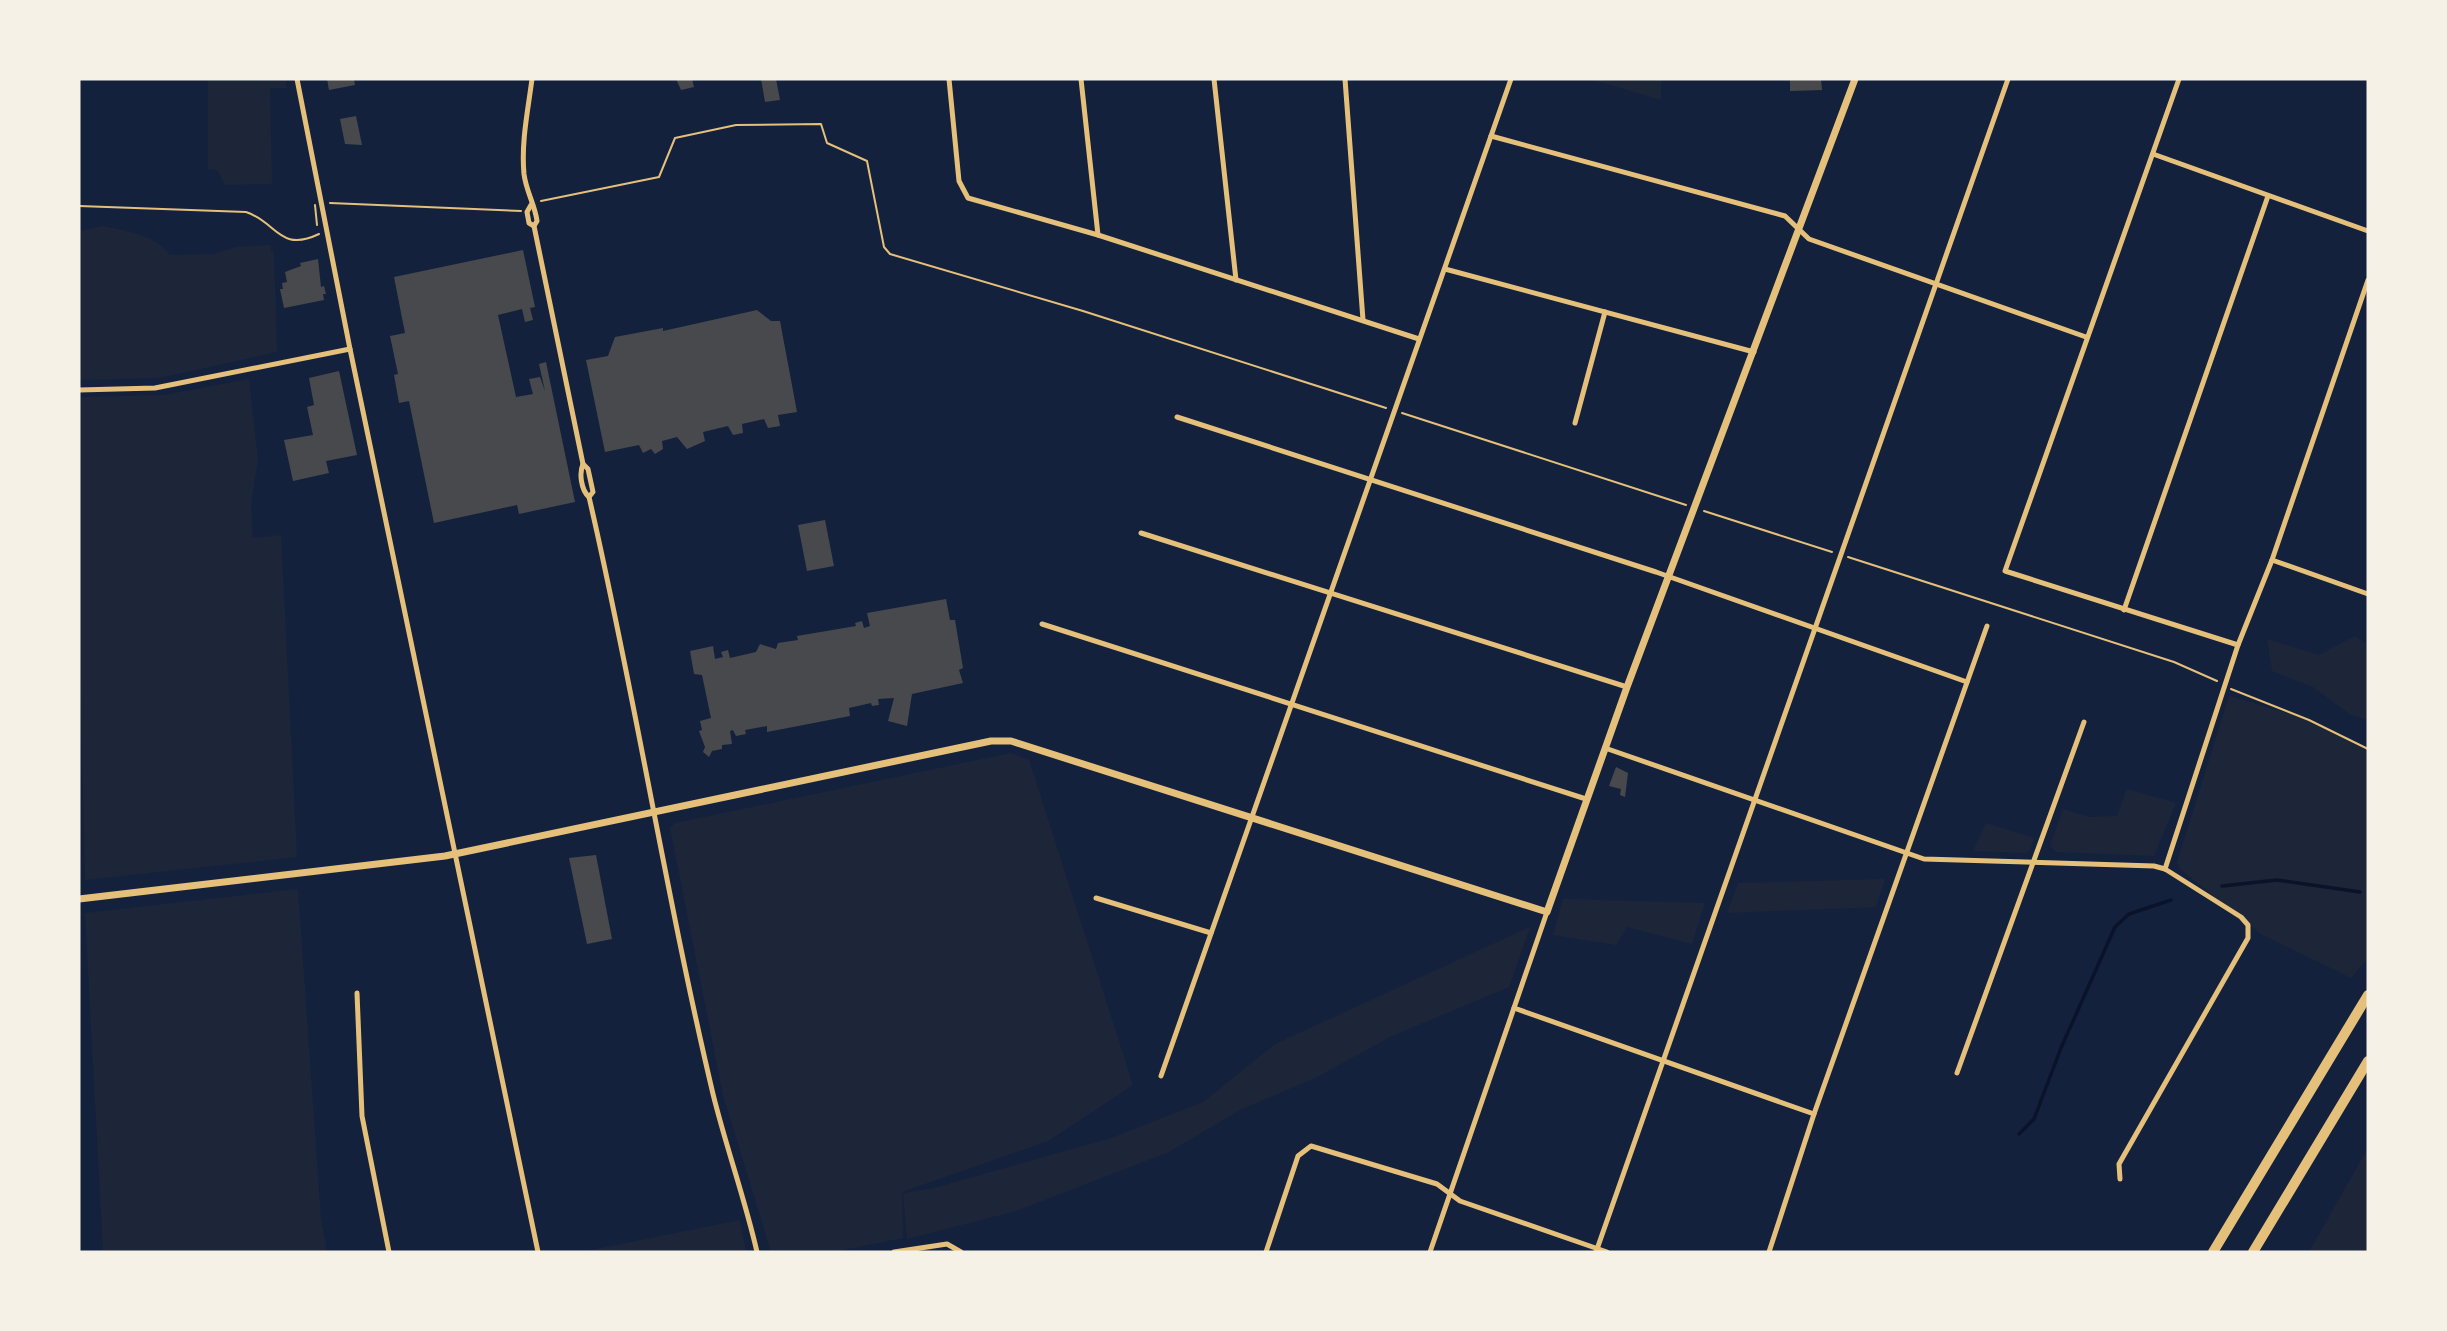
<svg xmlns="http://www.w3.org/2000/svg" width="2447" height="1331" viewBox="0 0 2447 1331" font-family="Mulish,sans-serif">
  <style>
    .green { fill: #1d2539 }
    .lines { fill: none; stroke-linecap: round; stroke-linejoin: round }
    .stream { stroke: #0b132b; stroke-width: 3.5 }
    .building { fill: #48494c }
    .path { stroke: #e5c07b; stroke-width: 2 }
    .minor { stroke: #e5c07b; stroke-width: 5 }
    .tertiary { stroke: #e5c07b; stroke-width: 7 }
    .motorway { stroke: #e5c07b; stroke-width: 10 }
  </style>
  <rect width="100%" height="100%" fill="#14213d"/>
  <g class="green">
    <path d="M 208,79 L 285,79 L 287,88 L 270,88 L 272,184 L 225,185 L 217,170 L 208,169 Z"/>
    <path d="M 1590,79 L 1661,79 L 1661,100 Z"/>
    <path d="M 104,226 C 128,232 154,234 170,255 L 213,254 L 236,247 L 271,245 L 271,252 L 274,252 L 277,352 L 159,378 L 79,380 L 79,231 Z"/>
    <path d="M 249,379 L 258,459 L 251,504 L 253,538 L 281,535 L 297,857 L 85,880 L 79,630 L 79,397 L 164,395 Z"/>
    <path d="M 2355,636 L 2368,645 L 2368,720 L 2351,715 L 2313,687 L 2272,671 L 2267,639 L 2319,655 Z"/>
    <path d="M 2229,696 L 2312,720 L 2368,750 L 2368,958 L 2351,978 L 2261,934 L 2180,869 L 2177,862 Z"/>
    <path d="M 1011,753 L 1029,760 L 1133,1085 L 1048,1141 L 902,1192 L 903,1238 L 833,1252 L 771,1252 L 723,1095 L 670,828 L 675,823 Z"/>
    <path d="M 2127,789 L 2176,803 L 2154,856 L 2056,852 L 2050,846 L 2063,809 L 2089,817 L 2117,816 Z"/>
    <path d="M 1986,823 L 2034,838 L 2030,850 L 2026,853 L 1973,851 Z"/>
    <path d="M 1885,879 L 1876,907 L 1727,913 L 1738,883 Z"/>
    <path d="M 298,889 L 321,1219 L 327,1252 L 103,1252 L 85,913 Z"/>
    <path d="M 1563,899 L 1705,903 L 1692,944 L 1627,927 L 1616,945 L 1553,935 Z"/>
    <path d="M 1530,927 L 1509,987 L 1392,1036 L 1315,1078 L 1240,1110 L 1169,1152 L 1016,1211 L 907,1239 L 903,1193 L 934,1188 L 1111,1138 L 1203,1102 L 1275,1044 Z"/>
    <path d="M 2368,1148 L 2368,1252 L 2309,1252 Z"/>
    <path d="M 740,1220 L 746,1252 L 581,1252 Z"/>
  </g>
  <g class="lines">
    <g class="stream">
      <path d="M 2222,886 L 2277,880 L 2360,892"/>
      <path d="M 2019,1134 L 2034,1119 L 2061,1048 L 2115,927 L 2129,914 L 2171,900"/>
    </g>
  </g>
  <g class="building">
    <path d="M 327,79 L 354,79 L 355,85 L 329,90 Z"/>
    <path d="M 676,79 L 692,79 L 694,87 L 681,90 Z"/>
    <path d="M 761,79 L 776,79 L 780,100 L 765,102 Z"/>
    <path d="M 1790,79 L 1821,79 L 1822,90 L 1790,91 Z"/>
    <path d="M 356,116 L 362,145 L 345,144 L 340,119 Z"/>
    <path d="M 523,250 L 535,307 L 530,308 L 533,320 L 525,322 L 522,309 L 498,315 L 516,397 L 533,394 L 529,379 L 540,377 L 545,391 L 539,364 L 546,362 L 575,502 L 519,514 L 517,505 L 434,523 L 409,401 L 399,403 L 394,375 L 398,374 L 390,336 L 405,333 L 394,277 Z"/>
    <path d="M 318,259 L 321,287 L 324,286 L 326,294 L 323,294 L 324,300 L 284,308 L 280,289 L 283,289 L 282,283 L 287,282 L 285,272 L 301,266 L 300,263 Z"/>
    <path d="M 757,310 L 771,321 L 780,321 L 797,412 L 778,415 L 780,426 L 768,428 L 764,419 L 742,424 L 743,433 L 733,435 L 728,426 L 703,432 L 705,441 L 687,449 L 677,437 L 662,441 L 663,449 L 655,454 L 651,449 L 643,453 L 639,445 L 605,452 L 586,360 L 608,356 L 615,337 L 663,328 L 663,331 Z"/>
    <path d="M 339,371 L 357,455 L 326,461 L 329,473 L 293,481 L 284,440 L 313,435 L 307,407 L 314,405 L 309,378 Z"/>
    <path d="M 825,520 L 834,566 L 807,571 L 798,525 Z"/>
    <path d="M 946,599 L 950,620 L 955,620 L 963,668 L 959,670 L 963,683 L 912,694 L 907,726 L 888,721 L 894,698 L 878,699 L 879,705 L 872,706 L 871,703 L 849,708 L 850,716 L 767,732 L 767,726 L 745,730 L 746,734 L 736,736 L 733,730 L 730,731 L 732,744 L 722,745 L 722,749 L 712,751 L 709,757 L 703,752 L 705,747 L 699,731 L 702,730 L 700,721 L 711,718 L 702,675 L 694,674 L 690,651 L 713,646 L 715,659 L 723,657 L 721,652 L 728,650 L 730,658 L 756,652 L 760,644 L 776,649 L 778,643 L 798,640 L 797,636 L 856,626 L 855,623 L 862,621 L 864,628 L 870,626 L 867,613 Z"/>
    <path d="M 1616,767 L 1628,773 L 1625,797 L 1620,795 L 1621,789 L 1609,786 Z"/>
    <path d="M 596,855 L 612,939 L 587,944 L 569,858 Z"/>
  </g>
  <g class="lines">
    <g class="path">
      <path d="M 541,201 L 659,177 L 675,138 L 736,125 L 821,124 L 827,143 L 867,161 L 884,247 L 890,254 L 1083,311 L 1386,408"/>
      <path d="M 330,203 L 521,211"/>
      <path d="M 315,205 L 317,225"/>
      <path d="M 79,206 L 246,212 C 277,222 279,253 319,234"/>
      <path d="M 1402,413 L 1686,505"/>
      <path d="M 1704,511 L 1832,552"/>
      <path d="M 1848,557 L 2174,662 L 2217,681"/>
      <path d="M 2231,689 L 2309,720 L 2368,749"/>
    </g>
    <g class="minor">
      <path d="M 297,79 L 350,349 L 538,1252"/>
      <path d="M 532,79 C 528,110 521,142 524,174 C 526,191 535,205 537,221 L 534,226 L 583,464 L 588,469 L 593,492 L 589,497"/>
      <path d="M 949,79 L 959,181 L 968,198 L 1098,235 L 1419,339"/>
      <path d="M 1081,79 L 1098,235"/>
      <path d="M 1214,79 L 1236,280"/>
      <path d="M 1345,79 L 1363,320"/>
      <path d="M 2179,79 L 2005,571 L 2238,645"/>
      <path d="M 1491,136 L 1785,216 L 1809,239 L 2086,337"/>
      <path d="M 2153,154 L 2368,231"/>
      <path d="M 531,205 L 527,212 L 529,223 L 534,226"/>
      <path d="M 1445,269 L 1754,352"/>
      <path d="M 79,390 L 155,388 L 350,349"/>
      <path d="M 1177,417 L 1656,572 L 1967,682"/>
      <path d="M 1575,423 L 1605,312"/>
      <path d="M 583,464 C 579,473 581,490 589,497 C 635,695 666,896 713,1094 C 726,1147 745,1199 757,1252"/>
      <path d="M 1141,533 L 1627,687"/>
      <path d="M 2272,560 L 2368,594"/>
      <path d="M 2124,610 L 2268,196"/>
      <path d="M 1042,624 L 1586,799"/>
      <path d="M 1605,748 L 1924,859 L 2154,866 L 2165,869 L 2241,917 L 2248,925 L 2248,938 L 2119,1164 L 2120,1179"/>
      <path d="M 2165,869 L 2238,645 L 2272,560 L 2368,280"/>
      <path d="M 1096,898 L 1211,933"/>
      <path d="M 357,993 L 362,1116 L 389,1252"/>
      <path d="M 1514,1008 L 1814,1114"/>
      <path d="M 1957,1073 L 2084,722"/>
      <path d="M 1161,1076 L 1511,79"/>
      <path d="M 894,1252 L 947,1244 L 961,1252"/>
      <path d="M 1266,1252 L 1298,1156 L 1311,1146 L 1437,1184 L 1460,1201 L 1607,1252"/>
      <path d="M 1430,1252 L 1547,912"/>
      <path d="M 1596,1252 L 2008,79"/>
      <path d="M 1769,1252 L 1814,1114 L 1987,626"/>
    </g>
    <path class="tertiary" d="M 79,899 L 445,856 L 991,741 L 1011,741 L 1547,912 L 1627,687 L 1855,79"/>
    <g class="motorway">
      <path d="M 2213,1252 L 2368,995"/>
      <path d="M 2253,1252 L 2368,1061"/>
    </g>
  </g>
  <rect width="2447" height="1331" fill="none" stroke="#f6f1e7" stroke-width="161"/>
</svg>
